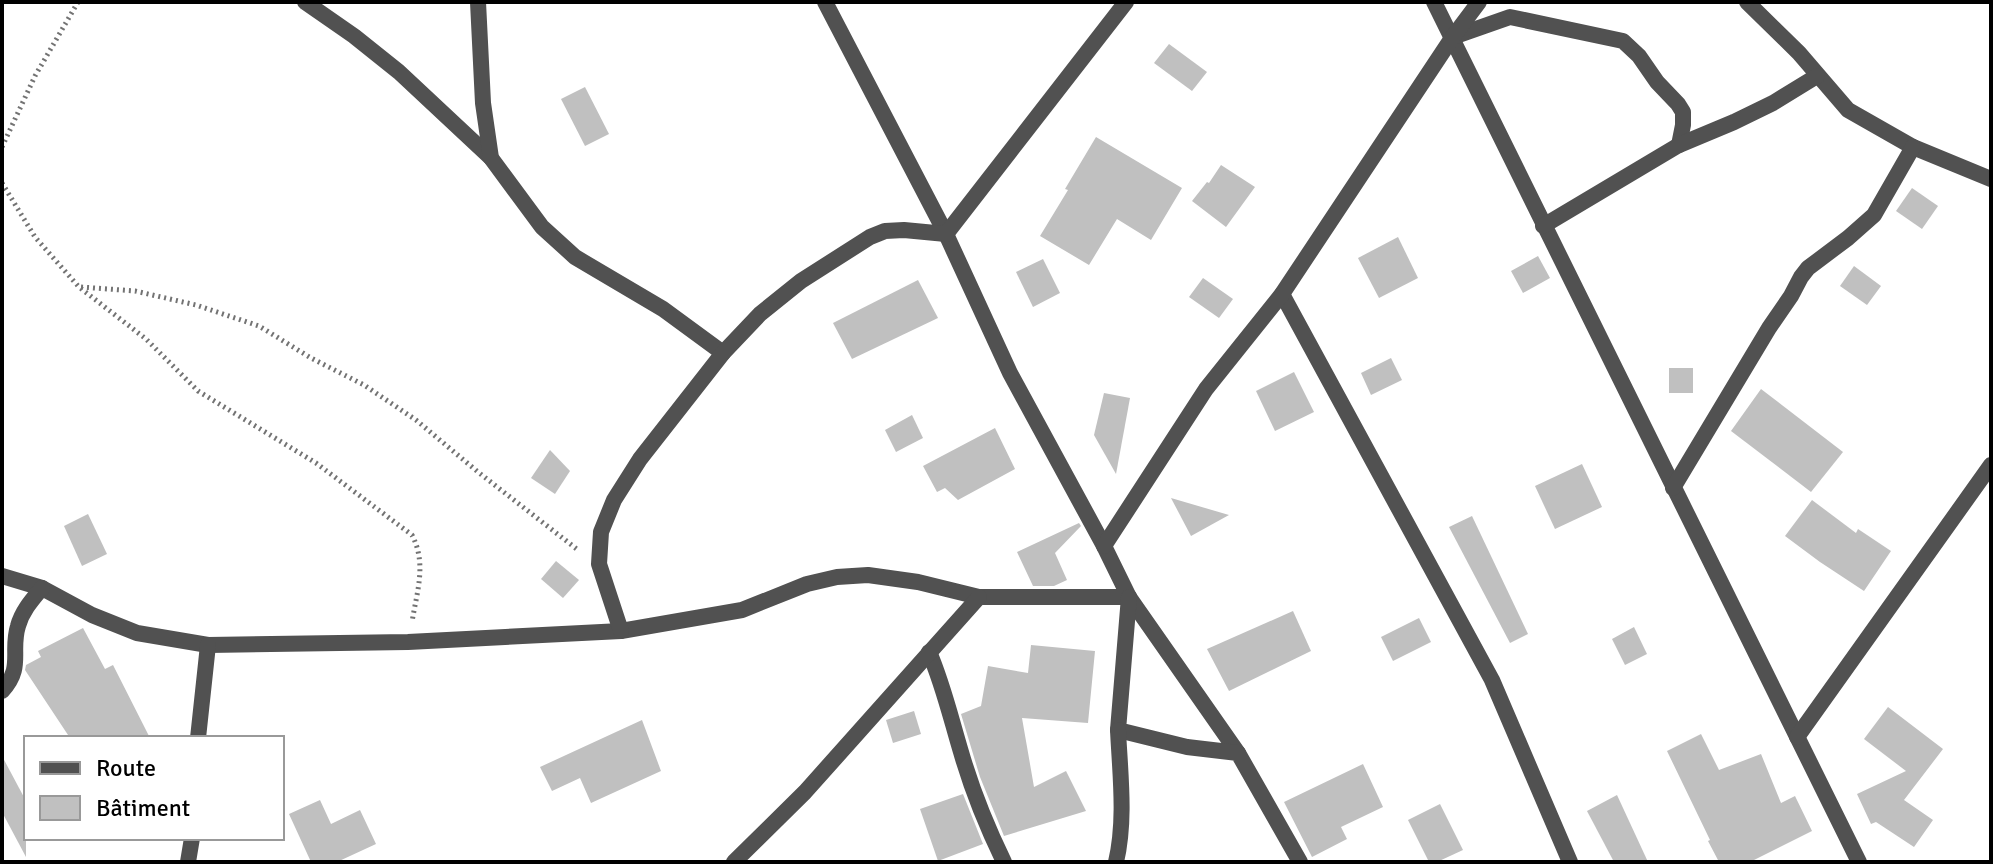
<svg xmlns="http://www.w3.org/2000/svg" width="1993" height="864" viewBox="0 0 1993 864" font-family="Signika,sans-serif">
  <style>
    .building { fill: #c0c0c0 }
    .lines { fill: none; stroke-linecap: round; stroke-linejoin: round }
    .path { stroke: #737373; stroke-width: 5; stroke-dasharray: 2 4; stroke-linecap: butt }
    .minor { stroke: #515151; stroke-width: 16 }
  </style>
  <rect width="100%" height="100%" fill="#fff"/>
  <g class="building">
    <path d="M 1169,44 L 1207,72 L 1192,91 L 1154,63 Z"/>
    <path d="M 585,87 L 609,134 L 585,146 L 561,99 Z"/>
    <path d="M 1096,137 L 1182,188 L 1151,240 L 1117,219 L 1089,265 L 1040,236 L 1068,190 L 1065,189 Z"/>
    <path d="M 1221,165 L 1255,187 L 1226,227 L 1192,201 L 1207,182 L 1209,183 Z"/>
    <path d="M 1912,188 L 1938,206 L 1922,229 L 1896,211 Z"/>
    <path d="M 1398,237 L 1418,278 L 1379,298 L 1358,258 Z"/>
    <path d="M 1538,256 L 1550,278 L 1523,293 L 1511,271 Z"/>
    <path d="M 1043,259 L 1060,293 L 1033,307 L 1016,272 Z"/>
    <path d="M 1854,266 L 1881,286 L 1867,305 L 1840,286 Z"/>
    <path d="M 1203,278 L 1233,299 L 1219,318 L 1189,297 Z"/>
    <path d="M 918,280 L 938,318 L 852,359 L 833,323 Z"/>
    <path d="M 1391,358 L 1402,380 L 1371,395 L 1361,373 Z"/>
    <rect x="1669" y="368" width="24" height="25"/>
    <path d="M 1294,372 L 1314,412 L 1275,431 L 1256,391 Z"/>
    <path d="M 1761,389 L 1843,452 L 1811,492 L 1731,431 Z"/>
    <path d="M 1104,393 L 1130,398 L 1116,474 L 1094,435 Z"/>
    <path d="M 912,415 L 923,438 L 896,452 L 885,430 Z"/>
    <path d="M 995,428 L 1015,469 L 958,500 L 945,488 L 937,492 L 923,466 Z"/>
    <path d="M 550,450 L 570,471 L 555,494 L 531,478 Z"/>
    <path d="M 1582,464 L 1602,507 L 1555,529 L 1535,486 Z"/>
    <path d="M 1171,498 L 1229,515 L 1191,536 Z"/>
    <path d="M 1812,500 L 1856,533 L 1858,529 L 1891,551 L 1864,591 L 1820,562 L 1785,536 Z"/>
    <path d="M 88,514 L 107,554 L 82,566 L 64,526 Z"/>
    <path d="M 1472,516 L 1528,634 L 1510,643 L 1449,527 Z"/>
    <path d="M 1079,523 L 1081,526 L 1055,553 L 1067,580 L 1054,586 L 1033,586 L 1017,552 Z"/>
    <path d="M 556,561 L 579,580 L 563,598 L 541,579 Z"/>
    <path d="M 1293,611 L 1311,651 L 1229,691 L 1207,649 Z"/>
    <path d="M 1419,618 L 1431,642 L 1393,661 L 1381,637 Z"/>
    <path d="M 1634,627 L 1647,654 L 1625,665 L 1612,639 Z"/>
    <path d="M 83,628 L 105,669 L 113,665 L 150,738 L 70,738 L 25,670 L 26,665 L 41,657 L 38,651 Z"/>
    <path d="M 1031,645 L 1095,651 L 1088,723 L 1022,718 L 1034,787 L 1066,771 L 1086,811 L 1004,836 L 980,777 L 961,714 L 981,706 L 988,666 L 1028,673 Z"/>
    <path d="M 1888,707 L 1943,749 L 1904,800 L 1933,820 L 1914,847 L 1876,822 L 1871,824 L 1857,794 L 1906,771 L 1864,739 Z"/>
    <path d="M 914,711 L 921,734 L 893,743 L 886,720 Z"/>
    <path d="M 642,720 L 661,771 L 591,803 L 580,778 L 552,791 L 540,767 Z"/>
    <path d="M 1701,734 L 1719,770 L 1761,754 L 1781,803 L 1795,796 L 1812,831 L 1750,862 L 1719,862 L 1708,841 L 1710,840 L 1667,751 Z"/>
    <path d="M 2,756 L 26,801 L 26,857 L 2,812 Z"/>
    <path d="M 1363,764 L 1383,807 L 1341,827 L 1347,839 L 1312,857 L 1284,802 Z"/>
    <path d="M 963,794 L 983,844 L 938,861 L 920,809 Z"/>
    <path d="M 1617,795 L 1648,862 L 1614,862 L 1587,811 Z"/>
    <path d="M 320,800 L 331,824 L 360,810 L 376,844 L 337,862 L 311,862 L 289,814 Z"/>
    <path d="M 1440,804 L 1463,850 L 1437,862 L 1429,862 L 1408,820 Z"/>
  </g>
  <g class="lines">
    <g class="path">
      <path d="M 2,147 L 35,76 L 78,2"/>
      <path d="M 2,183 L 35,237 L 79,287 L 146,339 L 198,391 L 316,463 L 412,535 C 427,564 417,591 412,622"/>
      <path d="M 81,287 L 135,291 L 196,305 L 259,326 L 311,358 L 364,385 L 416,420 L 478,472 L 578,550"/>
    </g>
    <g class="minor">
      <path d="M 305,2 L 354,36 L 399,72 L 491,158"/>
      <path d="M 478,2 L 483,103 L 491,158 L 542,227 L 575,257 L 663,309 L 723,353"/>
      <path d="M 825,2 L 946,234 L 1010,373 L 1104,546 L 1129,597 L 1238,753"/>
      <path d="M 1434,2 L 1859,862"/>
      <path d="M 1747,2 L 1799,53 L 1848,110 L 1913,147 L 1991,179"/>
      <path d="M 1453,37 L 1510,17 L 1623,41 L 1639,56 L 1657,82 L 1678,104 L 1683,112 L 1683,125 L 1679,145"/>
      <path d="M 1543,226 L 1679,145 L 1734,122 L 1773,103 L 1817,76"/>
      <path d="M 1282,294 L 1492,680 L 1570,862"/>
      <path d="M 1673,488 L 1769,328 L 1791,296 L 1801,277 L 1808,268 L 1848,238 L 1874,215 L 1913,147"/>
      <path d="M 1104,546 L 1206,389 L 1282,294 L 1452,38 L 1479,2"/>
      <path d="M 2,576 L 42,588 L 92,615 L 137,633 L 208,645 L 408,642 L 621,631 L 742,610 L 807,584 L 837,577 L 868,575 L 918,582 L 979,597 L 1129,597"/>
      <path d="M 1129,597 L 1118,730 L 1187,747 L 1238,753 L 1300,862"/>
      <path d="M 621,631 L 599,564 L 601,532 L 614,500 L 640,459 L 723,353 L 760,314 L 801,281 L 870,237 L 885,231 L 904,230 L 946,234 L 1126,2"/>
      <path d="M 929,652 C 943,684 951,719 961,752 C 972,790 987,827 1004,862"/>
      <path d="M 2,691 C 24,667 10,652 18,626 C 22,611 32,600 42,588"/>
      <path d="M 1797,737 L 1991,465"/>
      <path d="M 198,738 L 208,645"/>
      <path d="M 188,862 L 192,838"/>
      <path d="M 734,862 L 805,792 L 979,597"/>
      <path d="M 1116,862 C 1126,820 1120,773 1118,730"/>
    </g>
  </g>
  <rect width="1993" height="864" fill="none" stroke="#000000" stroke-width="8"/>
  <rect x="24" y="736" width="260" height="104" fill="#ffffff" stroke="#999999" stroke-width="2"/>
  <rect x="40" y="762" width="40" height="12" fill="#515151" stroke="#999999" stroke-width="2"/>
  <text x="96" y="776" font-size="24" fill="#000000">Route</text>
  <rect x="40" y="796" width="40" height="24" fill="#c0c0c0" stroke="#999999" stroke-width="2"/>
  <text x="96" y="816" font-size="24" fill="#000000">Bâtiment</text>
</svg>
